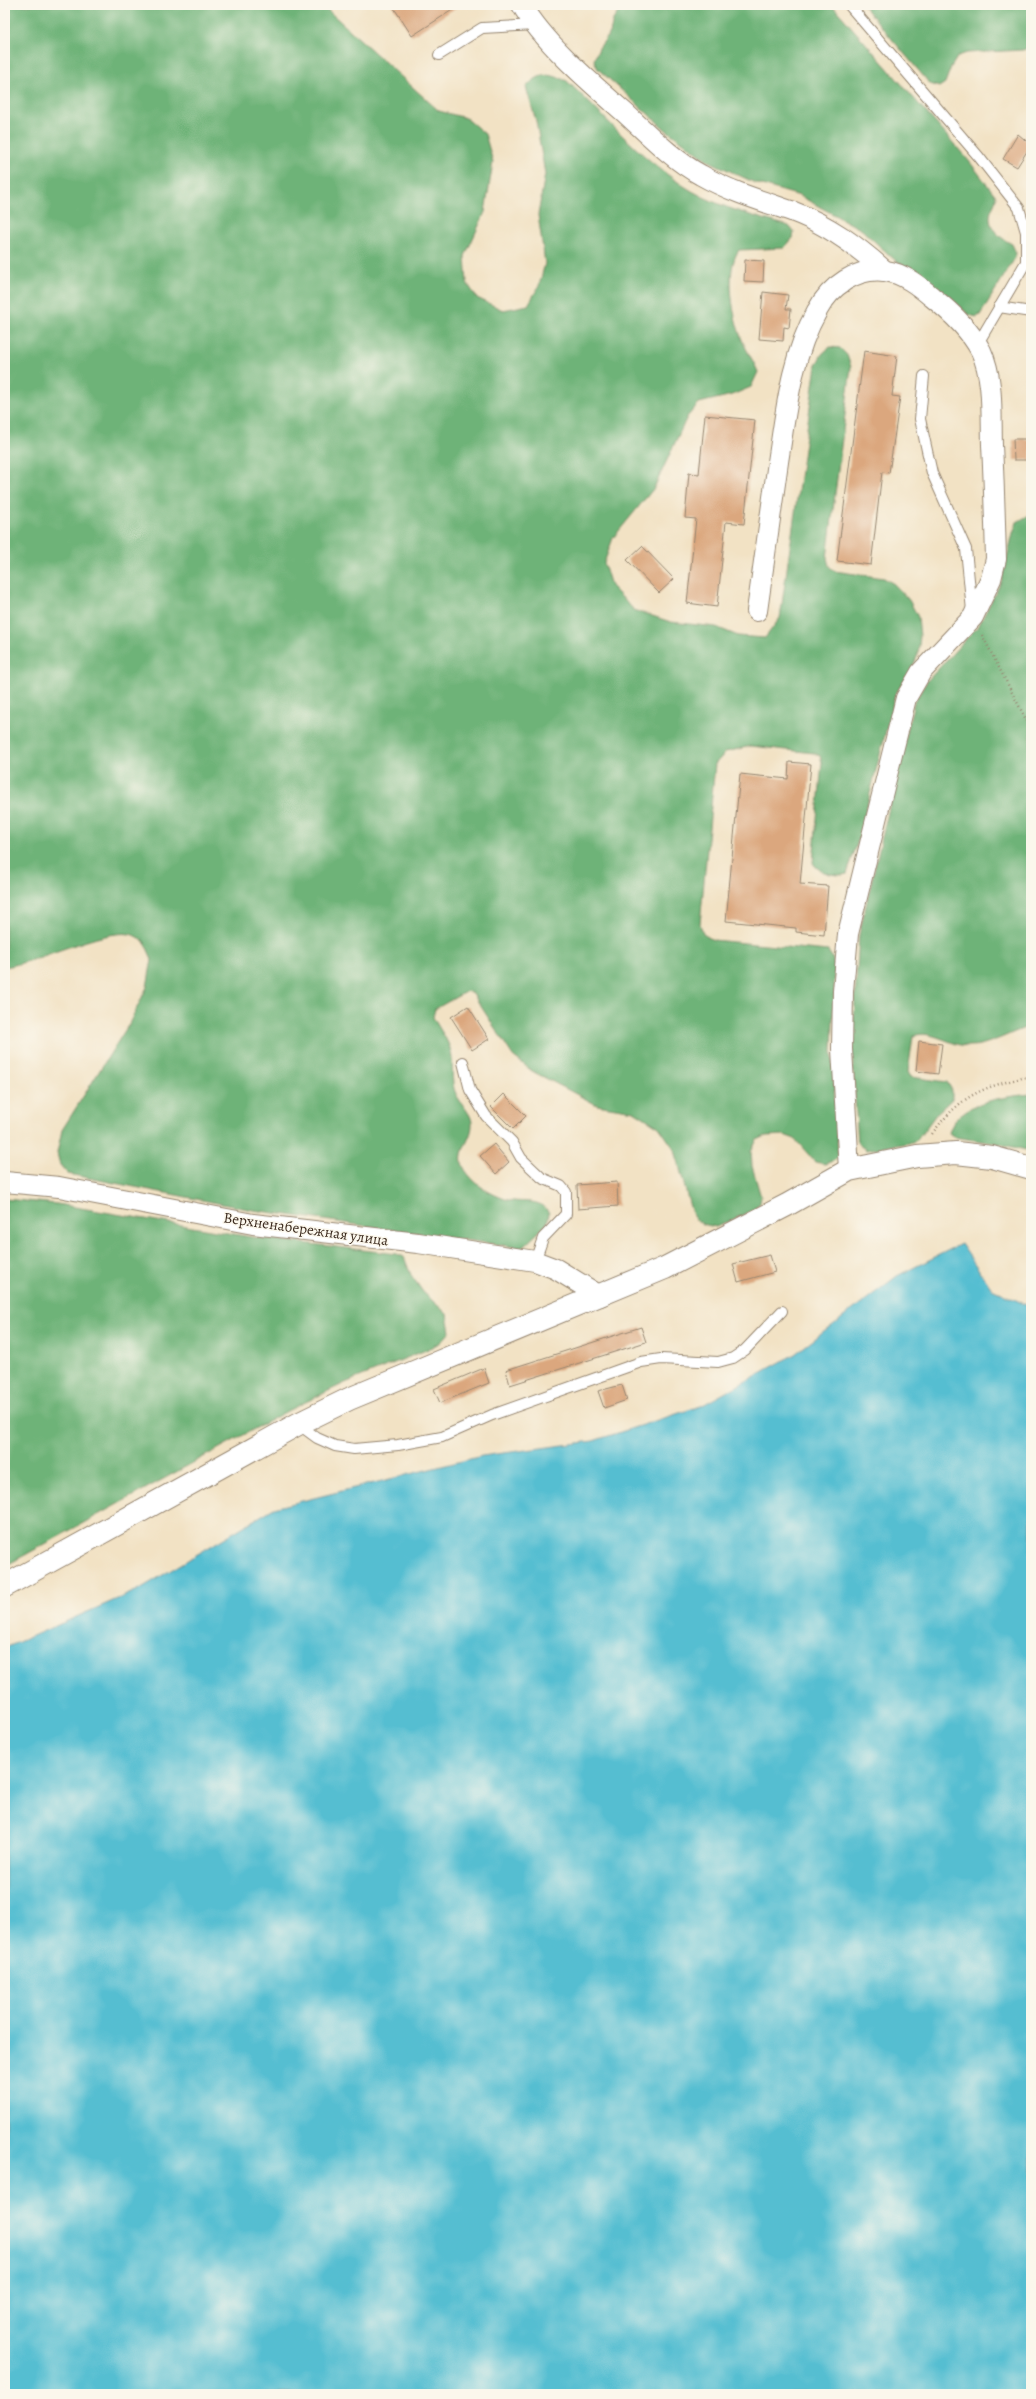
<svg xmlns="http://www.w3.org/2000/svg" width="1036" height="2399" viewBox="0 0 1036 2399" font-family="Alegreya,serif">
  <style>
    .forest { fill: #6eb378; stroke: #546e4b }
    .water { fill: #54bed1; stroke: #487478 }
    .building { fill: #dba77e }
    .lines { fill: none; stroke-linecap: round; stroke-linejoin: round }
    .service-casing { stroke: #968671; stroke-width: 12 }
    .minor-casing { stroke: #968671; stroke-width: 22 }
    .secondary-casing { stroke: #968671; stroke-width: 24 }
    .path { stroke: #968671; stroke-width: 2.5; stroke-dasharray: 1 3; stroke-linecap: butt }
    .service { stroke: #fff; stroke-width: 10 }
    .minor { stroke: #fff; stroke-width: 20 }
    .secondary { stroke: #fff; stroke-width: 22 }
    .labels { text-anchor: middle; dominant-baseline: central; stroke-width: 3; stroke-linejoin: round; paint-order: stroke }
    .street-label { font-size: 15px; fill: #3b2a1e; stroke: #fbf7ec }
  </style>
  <rect width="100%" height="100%" fill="#fbf7ec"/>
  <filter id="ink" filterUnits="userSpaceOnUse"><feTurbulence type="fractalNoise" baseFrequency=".025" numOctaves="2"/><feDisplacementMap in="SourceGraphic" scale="8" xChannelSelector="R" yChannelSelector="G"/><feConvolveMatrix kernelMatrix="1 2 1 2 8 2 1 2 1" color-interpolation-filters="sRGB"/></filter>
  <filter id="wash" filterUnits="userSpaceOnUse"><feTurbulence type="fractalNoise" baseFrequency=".012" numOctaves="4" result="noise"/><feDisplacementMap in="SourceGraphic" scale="16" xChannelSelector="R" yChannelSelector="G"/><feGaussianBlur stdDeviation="0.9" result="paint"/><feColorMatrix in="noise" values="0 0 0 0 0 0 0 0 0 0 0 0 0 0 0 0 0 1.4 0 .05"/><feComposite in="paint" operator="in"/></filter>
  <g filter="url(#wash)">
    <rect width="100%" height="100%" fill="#f2e2c4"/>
    <g class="forest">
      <path d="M 5,5 L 322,5 L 439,111 L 466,118 L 485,134 L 493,162 L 485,212 L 465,256 L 467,283 L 477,298 L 503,310 L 528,305 L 539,286 L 545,263 L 538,215 L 545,174 L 536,121 L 526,87 C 541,72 548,73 567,81 C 607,119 645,163 692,191 C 722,208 756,217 789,226 L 794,232 L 793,238 L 784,248 L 739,250 C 724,270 733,320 743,342 C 747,352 754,361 758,372 L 751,387 L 732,395 L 699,403 L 687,417 L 654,488 L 613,538 L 604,563 L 611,586 L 634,610 L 671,622 L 716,627 L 738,636 L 765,638 L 780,618 L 816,365 L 822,354 L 830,347 L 840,348 L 847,355 L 851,367 L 827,558 L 829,566 L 834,571 L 884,578 L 894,584 L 909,600 L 918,617 L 920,636 L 918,654 L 912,669 L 895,695 L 858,841 L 847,874 C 836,877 819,873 813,863 L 822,762 L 820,756 L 814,753 L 751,746 L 726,752 L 715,764 L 700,924 L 703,934 L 713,940 L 828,951 L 832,957 L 835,967 L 832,1050 L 838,1154 L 835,1160 L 825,1164 L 815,1162 L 795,1139 L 784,1135 L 766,1136 L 757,1140 L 751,1151 L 752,1166 L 761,1197 L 760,1203 L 754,1210 L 716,1227 L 702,1224 L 694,1218 L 690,1207 L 675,1150 L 659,1127 L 634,1111 L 597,1105 L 532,1071 L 513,1056 L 473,994 L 467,991 L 435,1009 L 433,1017 C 438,1027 449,1041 451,1052 C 454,1065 450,1082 456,1094 C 460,1103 472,1114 472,1123 C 473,1143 451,1153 468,1174 C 477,1186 491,1194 505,1199 C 522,1205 539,1196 549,1213 L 547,1224 L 522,1248 L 253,1210 L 68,1174 L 60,1165 L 57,1153 L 62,1130 L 129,1024 L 147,987 L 152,959 L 144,941 C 140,939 135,935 130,934 C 103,929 37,962 5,967 Z"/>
      <path d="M 623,5 L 832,5 L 969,161 L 996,196 C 996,203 993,206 991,211 C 986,227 1000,238 1012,244 L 1016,253 L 1015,258 L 980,315 L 977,317 L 969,315 L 923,276 L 896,261 L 862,230 L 800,196 L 755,183 L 709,161 L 666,130 L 598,69 L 594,60 L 599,48 L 610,33 L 613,20 Z"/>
      <path d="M 863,5 L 1031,5 L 1031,42 L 1030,47 L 1023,50 L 967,53 L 958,56 L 951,67 L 945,83 L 939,87 L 930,84 Z"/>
      <path d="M 1031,514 L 1031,1026 C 1013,1031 987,1047 969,1046 C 950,1046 932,1029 913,1036 L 908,1072 L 911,1077 L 947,1082 L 952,1090 L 952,1099 L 937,1113 L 917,1140 L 909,1143 L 866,1150 L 858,1144 L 852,1050 L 859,935 L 914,702 L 927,681 L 979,625 L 1001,582 L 1013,533 L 1017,522 Z"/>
      <path d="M 1031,1094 L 1031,1151 L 995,1143 L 954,1137 L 949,1133 C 957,1101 1005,1097 1031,1094 Z"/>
      <path d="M 5,1199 L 57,1204 L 251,1237 L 397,1254 L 404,1257 L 411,1275 L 423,1292 L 447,1314 L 450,1332 L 441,1342 L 426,1350 L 345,1383 L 289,1410 L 5,1566 Z"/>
    </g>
    <path class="water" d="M 961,1244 L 992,1289 L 1031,1307 L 1031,2394 L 5,2394 L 5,1648 L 138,1590 L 274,1508 L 482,1456 L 593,1441 L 701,1406 L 795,1354 L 897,1276 Z"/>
    <g id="blocks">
      <g class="building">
        <path d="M 392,5 L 460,5 L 412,36 Z"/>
        <path d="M 1018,134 L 1031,145 L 1017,167 L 1003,159 Z"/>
        <path d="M 745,260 L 764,261 L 763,282 L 744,281 Z"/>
        <path d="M 763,292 L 788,295 L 786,309 L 791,309 L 789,328 L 784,327 L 783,341 L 759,339 Z"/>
        <path d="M 864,351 L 897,356 L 892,396 L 900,397 L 889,473 L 882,472 L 871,565 L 837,561 Z"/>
        <path d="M 705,415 L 755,420 L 744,524 L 726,522 L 717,607 L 687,603 L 696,519 L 685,518 L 689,473 L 699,474 Z"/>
        <path d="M 1013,439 L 1031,439 L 1031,460 L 1014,460 Z"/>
        <path d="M 642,546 L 674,579 L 659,593 L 627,560 Z"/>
        <path d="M 789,762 L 811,764 L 800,884 L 828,886 L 824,935 L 796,932 L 796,928 L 726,921 L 740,774 L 788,779 Z"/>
        <path d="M 468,1006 L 489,1039 L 472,1050 L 451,1017 Z"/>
        <path d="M 919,1041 L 942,1044 L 938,1074 L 916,1071 Z"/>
        <path d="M 504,1094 L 526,1116 L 513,1129 L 491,1107 Z"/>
        <path d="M 494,1144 L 509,1162 L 496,1174 L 480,1156 Z"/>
        <path d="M 617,1182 L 618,1206 L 578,1209 L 577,1185 Z"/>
        <path d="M 770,1255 L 775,1272 L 738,1282 L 733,1264 Z"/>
        <path d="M 641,1327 L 646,1342 L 510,1385 L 506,1370 Z"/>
        <path d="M 484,1368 L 489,1383 L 440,1403 L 434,1389 Z"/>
        <path d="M 622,1385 L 627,1400 L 604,1408 L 598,1391 Z"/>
      </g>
    </g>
  </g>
  <g filter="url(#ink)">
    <use href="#blocks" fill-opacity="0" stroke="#968671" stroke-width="1"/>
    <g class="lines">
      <g class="service-casing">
        <g id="service">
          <path d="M 849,5 L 979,157 L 1019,208 L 1026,232 L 1026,262 L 977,345"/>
          <path d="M 439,55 L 482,28 L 536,25"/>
          <path d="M 999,307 L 1031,312"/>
          <path d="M 924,376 L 920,419 L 932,473 L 966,549 L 972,611"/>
          <path d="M 463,1062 L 470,1090 L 486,1116 L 512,1142 L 521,1158 L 542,1178 L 561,1186 L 566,1192 L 566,1214 L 543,1238 L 535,1261"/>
          <path d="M 298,1424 L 317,1438 L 335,1446 L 354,1449 L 398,1445 L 442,1437 L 492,1415 L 641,1362 L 661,1359 L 718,1362 L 733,1358 L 745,1350 L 782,1311"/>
        </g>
      </g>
      <g class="minor-casing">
        <g id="minor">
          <path d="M 522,5 C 544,43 591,83 624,112 C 648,134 673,160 701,175 C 731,192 762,201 794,212 C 829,225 858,247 885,271"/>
          <path d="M 757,611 C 764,561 771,512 778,462 C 786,411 791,357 817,311 C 830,286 857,267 885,271 C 903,273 919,286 932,297 C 951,312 970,330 981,351 C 994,379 991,415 992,445 C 994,483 995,521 996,559 L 991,579 L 973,617 L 921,672 L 906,698 L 870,844 L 848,934 L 843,991 L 842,1049 L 849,1170"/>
          <path d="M 5,1182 L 59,1187 L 253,1224 L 418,1243 L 535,1261 L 556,1269 L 600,1296"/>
        </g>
      </g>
      <g class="secondary-casing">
        <path id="secondary" d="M 5,1586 L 298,1424 L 349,1399 L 665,1268 L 787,1205 L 849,1170 L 917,1156 L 956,1153 L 992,1157 L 1031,1168"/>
      </g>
      <g class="path">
        <path d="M 982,635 L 1031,729"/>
        <path d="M 932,1134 C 961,1094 985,1086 1031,1076"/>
      </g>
      <use href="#service" class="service"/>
      <use href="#minor" class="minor"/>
      <use href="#secondary" class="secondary"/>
    </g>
  </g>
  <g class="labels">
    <g class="street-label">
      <text transform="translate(306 1229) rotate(8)">Верхненабережная улица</text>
    </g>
  </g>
  <rect width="1036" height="2399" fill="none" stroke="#fbf7ec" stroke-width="20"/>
</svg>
